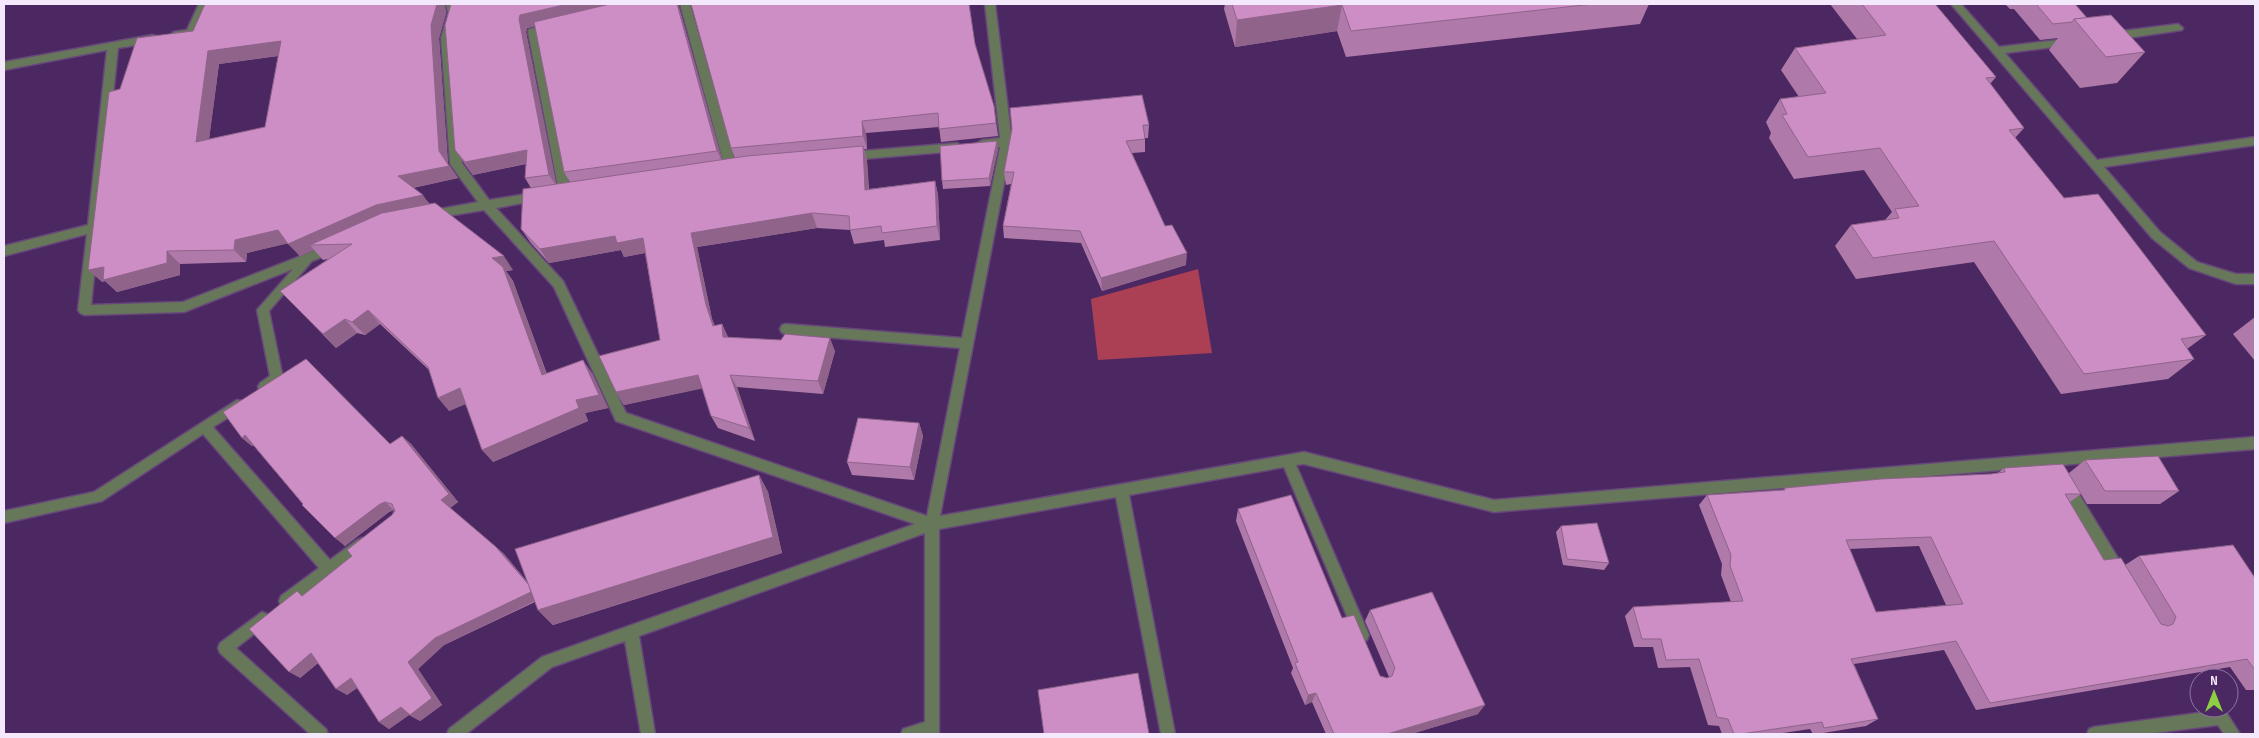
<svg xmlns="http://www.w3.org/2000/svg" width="2259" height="738" viewBox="0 0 2259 738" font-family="'Sofia Sans Condensed',sans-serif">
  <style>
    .forest { fill: #ab4055 }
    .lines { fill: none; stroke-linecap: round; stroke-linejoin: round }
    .minor-casing { stroke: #67477b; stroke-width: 3 }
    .minor { fill: #67775a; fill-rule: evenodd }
    .wall { fill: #af7aa9; fill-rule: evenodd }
    .shaded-wall { fill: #8f638a }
    .building { fill: #cc8ec5; stroke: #8f638a; fill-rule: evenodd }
  </style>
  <rect width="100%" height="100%" fill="#4c2862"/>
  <path class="forest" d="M 1198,269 L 1212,353 L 1098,360 L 1091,299 Z"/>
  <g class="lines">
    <g class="minor-casing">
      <g id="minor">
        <path d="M 199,4 L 209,4 L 195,36 L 173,38 L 173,32 L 187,30 Z"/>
        <path d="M 446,4 L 456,4 L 458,13 L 451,38 L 462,163 L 489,200 L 540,192 L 544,193 L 546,196 L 540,200 L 496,208 L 563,281 L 626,413 L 927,516 L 960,348 L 786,334 L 782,333 L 780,329 L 782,325 L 786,324 L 962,338 L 1000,147 L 982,148 L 976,144 L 982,140 L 1000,138 L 985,4 L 995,4 L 1012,142 L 940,516 L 1304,452 L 1494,500 L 2255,437 L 2255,449 L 1494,512 L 1304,464 L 1296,465 L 1369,635 L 1367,640 L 1362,642 L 1357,640 L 1284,467 L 1129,495 L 1175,734 L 1161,734 L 1116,497 L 939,529 L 939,734 L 901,734 L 903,729 L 925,722 L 925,533 L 639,636 L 655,734 L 641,734 L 625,641 L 552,667 L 466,734 L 447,734 L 449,729 L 542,657 L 915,524 L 616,421 L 554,287 L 484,210 L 429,219 L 425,218 L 423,215 L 429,211 L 478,202 L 450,164 L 441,38 L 448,13 Z"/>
        <path d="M 680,4 L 690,4 L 737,168 L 735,171 L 727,171 L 725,168 Z"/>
        <path d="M 1951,4 L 1961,4 L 1999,47 L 2075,38 L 2075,44 L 2071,45 L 2005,53 L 2097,160 L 2255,137 L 2255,145 L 2104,167 L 2160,232 L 2197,262 L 2236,274 L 2255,274 L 2255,284 L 2236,284 L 2189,268 L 2152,238 Z"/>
        <path d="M 553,23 L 558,27 L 557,29 L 539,34 L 571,192 L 565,196 L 559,192 L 528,32 L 529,29 Z"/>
        <path d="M 2178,24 L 2183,28 L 2182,30 L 2114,40 L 2109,36 L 2114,32 Z"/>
        <path d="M 152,35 L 156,36 L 156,42 L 118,48 L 91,305 L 183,302 L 329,245 L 337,245 L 339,248 L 337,251 L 312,261 L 269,311 L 283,378 L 281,382 L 264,392 L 260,391 L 258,387 L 260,383 L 270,376 L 257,310 L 293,269 L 184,312 L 84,315 L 80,313 L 78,310 L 87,234 L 4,256 L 4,246 L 88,225 L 107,50 L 4,70 L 4,62 Z"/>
        <path d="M 957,143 L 963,147 L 957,151 L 850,160 L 844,156 L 850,152 Z"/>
        <path d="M 237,400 L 242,401 L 243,405 L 242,409 L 213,427 L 330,560 L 357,540 L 362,538 L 367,540 L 369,544 L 367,548 L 291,606 L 286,608 L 281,606 L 279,601 L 281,596 L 319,568 L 203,434 L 102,501 L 4,523 L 4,511 L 94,492 Z"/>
        <path d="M 2066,479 L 2071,481 L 2124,568 L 2126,573 L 2124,578 L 2119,579 L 2114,578 L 2061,489 L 2059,485 L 2061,481 Z"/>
        <path d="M 262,612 L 267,614 L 269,619 L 267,624 L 236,648 L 326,729 L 328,734 L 310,734 L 220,653 L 218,648 L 220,643 Z"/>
        <path d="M 2221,710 L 2226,712 L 2240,734 L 2224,734 L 2218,725 L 2147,734 L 2087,734 L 2089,729 L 2094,727 Z"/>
      </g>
    </g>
    <use href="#minor" class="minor"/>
  </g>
  <g class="wall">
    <path d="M 444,4 L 446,13 L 439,38 L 448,164 L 458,178 L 413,188 L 430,204 L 513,270 L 506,271 L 513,281 L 547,374 L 592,373 L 608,408 L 585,413 L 588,421 L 493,462 L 465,404 L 449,411 L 429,370 L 380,324 L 365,335 L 357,333 L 336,348 L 280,291 L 328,259 L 323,260 L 314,250 L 300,256 L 288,243 L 247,253 L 246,262 L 180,264 L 180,275 L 117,292 L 105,281 L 102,282 L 109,92 ZM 278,56 L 265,127 L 209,139 L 219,64 Z"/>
    <path d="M 451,4 L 678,4 L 722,160 L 735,158 L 731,148 L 975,44 L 994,106 L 998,136 L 941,142 L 939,127 L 866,133 L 867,149 L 864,149 L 867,161 L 869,189 L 935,181 L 938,195 L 940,240 L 885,247 L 884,240 L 854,244 L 850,230 L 817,228 L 697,247 L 712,319 L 715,326 L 722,324 L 728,337 L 835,351 L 823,394 L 737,387 L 755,441 L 718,428 L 711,416 L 702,388 L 624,405 L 616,392 L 660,340 L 645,253 L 624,257 L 621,250 L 549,263 L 531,243 L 521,229 L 531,188 L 525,178 L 526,164 L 473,175 L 455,150 ZM 535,26 L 564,172 L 570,182 L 556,184 L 526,32 L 527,28 Z"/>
    <path d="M 1225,4 L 1649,4 L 1640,24 L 1346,57 L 1337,31 L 1235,47 L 1224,9 Z"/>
    <path d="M 1830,4 L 1935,4 L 1996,77 L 1990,84 L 2024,128 L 2015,138 L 2064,198 L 2206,335 L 2187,349 L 2194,359 L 2168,379 L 2061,394 L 1974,262 L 1856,279 L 1835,246 L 1851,225 L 1885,220 L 1892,212 L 1864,170 L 1794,179 L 1769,138 L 1771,133 L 1766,122 L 1780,99 L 1799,97 L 1781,70 L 1795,48 L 1857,39 Z"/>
    <path d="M 2005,4 L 2075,4 L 2087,18 L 2145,52 L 2117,83 L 2080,88 L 2049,50 L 2058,38 L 2040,40 L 2014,9 L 2010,9 Z"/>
    <path d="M 1149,125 L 1148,138 L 1145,138 L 1145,152 L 1132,153 L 1165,226 L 1186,265 L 1102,291 L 1081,243 L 1004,238 L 1003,226 L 1011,184 L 1006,185 L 1004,172 L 1012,130 Z"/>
    <path d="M 998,149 L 990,186 L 943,189 L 942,181 Z"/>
    <path d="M 2255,317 L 2255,361 L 2233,334 Z"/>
    <path d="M 919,423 L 923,436 L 914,480 L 852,475 L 847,462 Z"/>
    <path d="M 402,436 L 411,444 L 458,502 L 450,508 L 496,547 L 504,554 L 528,583 L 759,475 L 768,492 L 782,553 L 553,625 L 538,610 L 535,602 L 444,645 L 418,669 L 442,705 L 420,721 L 409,715 L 389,729 L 379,722 L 357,688 L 347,695 L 318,663 L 300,678 L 304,595 L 352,556 L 392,515 L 394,510 L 389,512 L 345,546 L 303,504 L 253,445 L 252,446 L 242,438 L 390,444 Z"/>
    <path d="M 2085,460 L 2179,491 L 2160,504 L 2087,504 L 2081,494 L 2070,502 L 2104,560 L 2125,565 L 2139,556 L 2255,578 L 2255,690 L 2246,690 L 2230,667 L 1976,710 L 1944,650 L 1854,664 L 1878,719 L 1866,726 L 1817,734 L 1813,734 L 1810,729 L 1777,734 L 1722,734 L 1719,726 L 1708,725 L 1690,667 L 1658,668 L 1653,647 L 1634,647 L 1625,616 L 1633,607 L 1731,602 L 1721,575 L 1722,564 L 1699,505 L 1707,495 L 1783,490 L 1785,488 L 1991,474 L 1998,473 L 2004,468 L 2069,473 ZM 1919,546 L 1946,605 L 1876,612 L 1849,549 Z"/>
    <path d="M 1238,509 L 1342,618 L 1380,676 L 1387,678 L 1389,677 L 1365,621 L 1370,610 L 1478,714 L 1411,734 L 1326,734 L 1312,702 L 1305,705 L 1291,673 L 1293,668 L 1236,521 Z"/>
    <path d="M 1561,526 L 1609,563 L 1604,570 L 1563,565 L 1556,532 Z"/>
  </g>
  <g class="shaded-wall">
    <path d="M 437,4 L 445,4 L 446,13 L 439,38 L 448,164 L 439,151 L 431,25 Z"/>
    <path d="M 568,4 L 629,4 L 527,28 L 526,32 L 557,187 L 549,175 L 519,19 L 520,15 Z"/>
    <path d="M 677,4 L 679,4 L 678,4 L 723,163 L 717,151 Z"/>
    <path d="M 1342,5 L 1337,31 L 1235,47 L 1237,20 Z"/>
    <path d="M 281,41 L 291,54 L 219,64 L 207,155 L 196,142 L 208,51 Z"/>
    <path d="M 862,121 L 866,133 L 867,149 L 863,136 Z"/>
    <path d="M 997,141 L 998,149 L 990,186 L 989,178 Z"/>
    <path d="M 863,146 L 867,161 L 869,204 L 865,190 Z"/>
    <path d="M 527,150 L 534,162 L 473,175 L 465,162 Z"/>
    <path d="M 449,166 L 458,178 L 407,189 L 398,176 Z"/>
    <path d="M 935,181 L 938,195 L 940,240 L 937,226 Z"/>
    <path d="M 423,195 L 432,208 L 310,245 L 314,250 L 300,256 L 288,244 L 376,205 Z"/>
    <path d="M 812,213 L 817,228 L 697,247 L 712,319 L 720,339 L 713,326 L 706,305 L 691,233 Z"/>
    <path d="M 278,230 L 290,243 L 247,253 L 246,262 L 234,250 L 235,240 Z"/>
    <path d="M 615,236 L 643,238 L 650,252 L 624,257 L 621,250 L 549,263 L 540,249 Z"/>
    <path d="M 167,251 L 180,264 L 180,275 L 117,292 L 105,281 L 102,282 L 88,270 L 104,267 Z"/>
    <path d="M 1187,253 L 1186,265 L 1102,291 L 1101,278 Z"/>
    <path d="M 504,256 L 513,270 L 506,271 L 513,281 L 552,389 L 542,375 L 492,258 Z"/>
    <path d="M 368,310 L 380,324 L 365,335 L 352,322 Z"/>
    <path d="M 345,319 L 357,333 L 336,348 L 323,334 Z"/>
    <path d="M 722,324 L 728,338 L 723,337 Z"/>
    <path d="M 830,338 L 835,351 L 823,394 L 818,381 Z"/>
    <path d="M 583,360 L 592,373 L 608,408 L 585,413 L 588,421 L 493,462 L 482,450 Z"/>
    <path d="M 698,375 L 705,388 L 624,405 L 616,392 Z"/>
    <path d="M 730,375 L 737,387 L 755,441 L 749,428 Z"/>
    <path d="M 460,388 L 471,402 L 449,411 L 438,398 Z"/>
    <path d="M 919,423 L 923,436 L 914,480 L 910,467 Z"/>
    <path d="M 245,435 L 255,444 L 252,446 L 242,438 Z"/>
    <path d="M 402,436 L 411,444 L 458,502 L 449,508 L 441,500 Z"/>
    <path d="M 759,475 L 768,492 L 782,553 L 553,625 L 538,610 Z"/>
    <path d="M 385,502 L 394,510 L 389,512 L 345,546 L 335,538 L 380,504 Z"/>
    <path d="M 496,547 L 504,554 L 541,598 L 444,645 L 418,669 L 442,705 L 420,721 L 410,715 L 408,662 Z"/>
    <path d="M 311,653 L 322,660 L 300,678 L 289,672 Z"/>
    <path d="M 351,678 L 361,685 L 347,695 L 336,689 Z"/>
    <path d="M 1316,693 L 1312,702 L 1305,705 L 1308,695 Z"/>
    <path d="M 1485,705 L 1478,714 L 1411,734 L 1387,734 Z"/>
    <path d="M 401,707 L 411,713 L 389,729 L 379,722 Z"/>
  </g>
  <g class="building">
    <path d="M 205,4 L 437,4 L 431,25 L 439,151 L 449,166 L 398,176 L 423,195 L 376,205 L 288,244 L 278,230 L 235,240 L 234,250 L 167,251 L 167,263 L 103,280 L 104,267 L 88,270 L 109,92 L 120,89 L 137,38 L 193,31 ZM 281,41 L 265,127 L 196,142 L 208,51 Z"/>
    <path d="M 451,4 L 568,4 L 520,15 L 519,19 L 549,175 L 525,178 L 527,150 L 465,162 L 455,150 L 445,25 Z"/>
    <path d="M 610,4 L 677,4 L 717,151 L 564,172 L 534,22 Z"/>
    <path d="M 691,4 L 969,4 L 975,44 L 994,106 L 996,123 L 939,129 L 938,113 L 862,121 L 863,136 L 731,148 Z"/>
    <path d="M 1232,4 L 1593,4 L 1351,31 L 1342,5 L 1237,20 Z"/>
    <path d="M 1862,4 L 1935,4 L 1996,77 L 1986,78 L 2024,128 L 2009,130 L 2064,198 L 2098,194 L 2206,335 L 2181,339 L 2194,359 L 2084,374 L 1994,241 L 1873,258 L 1851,225 L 1899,218 L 1895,209 L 1919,206 L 1880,148 L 1808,157 L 1782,115 L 1787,114 L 1780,99 L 1826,93 L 1795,48 L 1886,35 Z"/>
    <path d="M 2036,4 L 2075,4 L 2087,18 L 2074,19 L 2072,22 L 2053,24 Z"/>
    <path d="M 2111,15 L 2145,52 L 2106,57 L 2074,19 Z"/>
    <path d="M 1142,95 L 1149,125 L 1143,125 L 1145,139 L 1126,141 L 1165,226 L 1172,225 L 1187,253 L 1101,278 L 1080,231 L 1003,226 L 1014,172 L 1004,172 L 1012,129 L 1010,108 Z"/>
    <path d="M 997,141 L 989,178 L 942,181 L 940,146 Z"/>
    <path d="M 863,146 L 865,190 L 935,181 L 937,226 L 882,233 L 881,226 L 850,230 L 849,216 L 812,213 L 691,233 L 706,305 L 713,326 L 722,324 L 723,337 L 781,340 L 785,334 L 830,338 L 818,381 L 730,375 L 749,428 L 711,416 L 698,375 L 616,392 L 599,356 L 660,340 L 643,238 L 617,243 L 615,236 L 540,249 L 521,229 L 523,189 L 747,156 Z"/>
    <path d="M 435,203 L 504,256 L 492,258 L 503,267 L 542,375 L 583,360 L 599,395 L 576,400 L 579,408 L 482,450 L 460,388 L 438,398 L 428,367 L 368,310 L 352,322 L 345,319 L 323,334 L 280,291 L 352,244 L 310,245 L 382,213 Z"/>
    <path d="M 306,359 L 390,444 L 402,436 L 449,494 L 441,500 L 496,547 L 529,585 L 531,592 L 435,638 L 408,662 L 432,698 L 410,715 L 401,707 L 379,722 L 351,678 L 336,689 L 311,653 L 289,672 L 249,629 L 297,591 L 302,596 L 352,556 L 347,550 L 392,515 L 395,511 L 392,504 L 385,502 L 380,504 L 335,538 L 302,505 L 303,504 L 245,435 L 242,438 L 223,412 Z"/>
    <path d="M 858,418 L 919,423 L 910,467 L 847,462 Z"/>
    <path d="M 2158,456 L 2179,491 L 2105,491 L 2085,460 Z"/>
    <path d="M 2063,464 L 2081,494 L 2065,494 L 2104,560 L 2121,558 L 2161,624 L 2168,626 L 2173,624 L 2176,617 L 2139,556 L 2233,545 L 2255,578 L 2255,670 L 2247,659 L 1990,703 L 1956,641 L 1851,659 L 1878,719 L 1824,728 L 1822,722 L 1741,734 L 1734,734 L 1728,719 L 1717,717 L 1699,659 L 1666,660 L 1661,639 L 1642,639 L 1633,607 L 1743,601 L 1730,566 L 1731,555 L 1707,495 L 1785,490 L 1785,488 L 1881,479 L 1991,474 L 2005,472 L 2004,468 ZM 1931,537 L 1963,604 L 1876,612 L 1846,540 Z"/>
    <path d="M 759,475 L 773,537 L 538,610 L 515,549 Z"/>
    <path d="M 1291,495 L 1342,618 L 1354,615 L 1380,676 L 1387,678 L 1392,676 L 1395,668 L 1370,610 L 1432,592 L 1485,705 L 1387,734 L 1334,734 L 1316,693 L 1308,695 L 1295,663 L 1298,662 L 1238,509 Z"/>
    <path d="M 1597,523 L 1609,563 L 1567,559 L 1561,526 Z"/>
    <path d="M 1138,673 L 1149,734 L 1044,734 L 1038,690 Z"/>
  </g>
  <rect width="2259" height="738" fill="none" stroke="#f4e8fd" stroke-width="10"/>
  <g transform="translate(2214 693)"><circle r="24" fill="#4c2862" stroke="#8f75a0"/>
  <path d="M0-4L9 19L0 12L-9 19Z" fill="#8ece43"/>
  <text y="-8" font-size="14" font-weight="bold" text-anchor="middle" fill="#f4e8fd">N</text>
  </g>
</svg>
